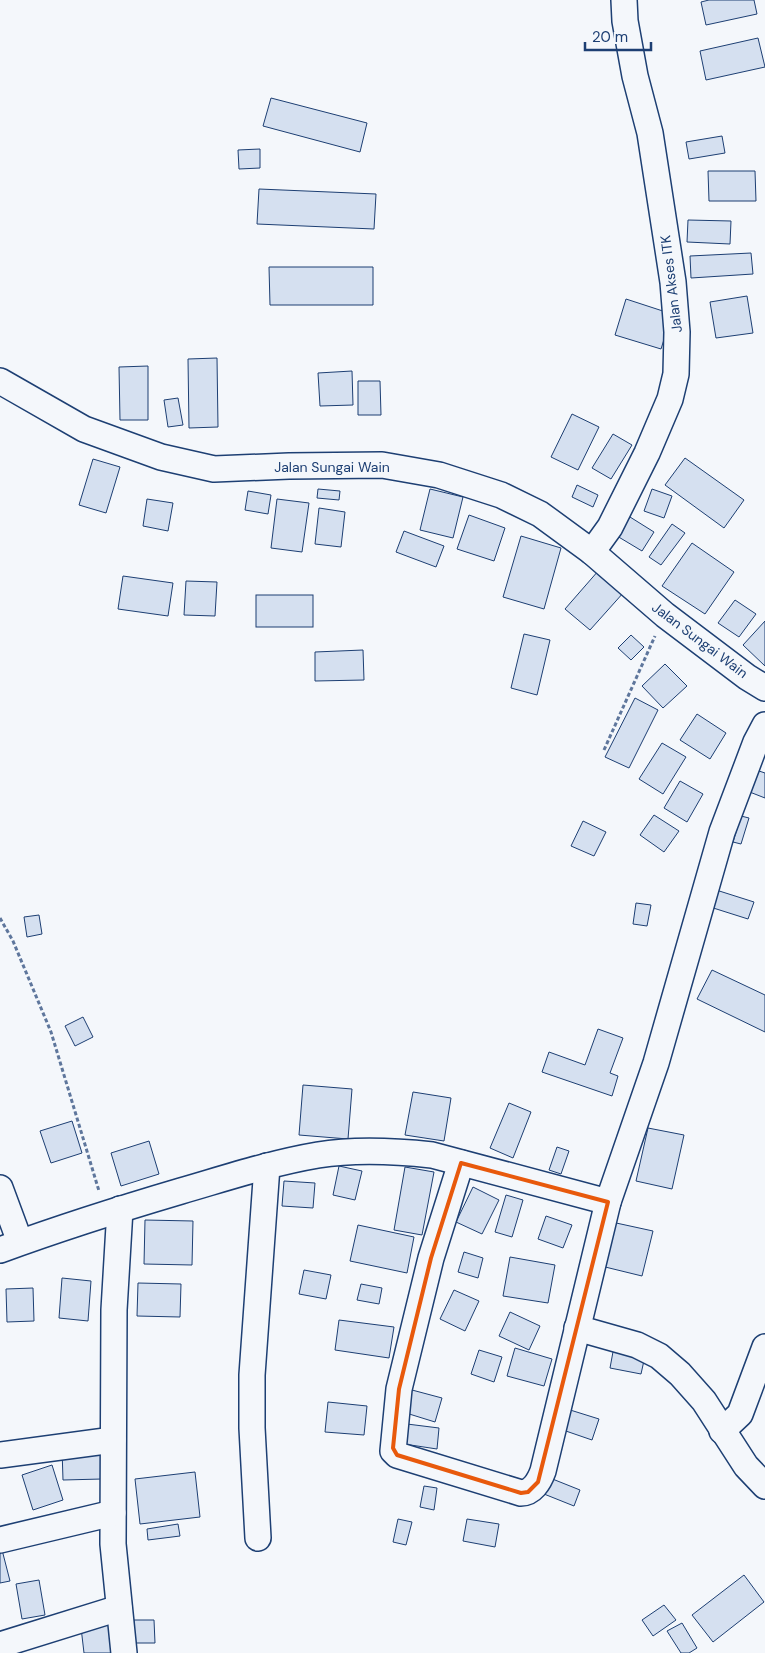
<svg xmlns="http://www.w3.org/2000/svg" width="765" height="1653" viewBox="0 0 765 1653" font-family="'DM Sans',sans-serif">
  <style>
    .building { fill: #d5e0f0; stroke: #1d3f73 }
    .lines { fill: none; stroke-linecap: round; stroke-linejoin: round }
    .minor-casing { stroke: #1d3f73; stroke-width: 28 }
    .path { stroke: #5e769c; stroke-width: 3; stroke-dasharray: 4 2.5; stroke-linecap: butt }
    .minor { stroke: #f4f7fb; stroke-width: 25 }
    .marked { fill: none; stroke: #e8590c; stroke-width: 4; stroke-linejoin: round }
    .labels { text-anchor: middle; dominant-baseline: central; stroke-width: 4; stroke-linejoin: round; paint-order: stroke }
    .street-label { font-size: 14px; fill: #1d3f73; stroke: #f4f7fb }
  </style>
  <rect width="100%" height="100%" fill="#f4f7fb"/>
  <g class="building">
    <path d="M 709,0 L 754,0 L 757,14 L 706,25 L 701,2 Z"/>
    <path d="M 758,38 L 765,67 L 706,80 L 700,51 Z"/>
    <path d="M 271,98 L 367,123 L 360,152 L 263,126 Z"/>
    <path d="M 722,136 L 725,153 L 689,159 L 686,142 Z"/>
    <path d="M 260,149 L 260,168 L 239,169 L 238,150 Z"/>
    <path d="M 708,171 L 755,171 L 756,201 L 709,201 Z"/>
    <path d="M 259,189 L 376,194 L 374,229 L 257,224 Z"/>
    <path d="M 688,220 L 731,221 L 730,244 L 687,242 Z"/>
    <path d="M 751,253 L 753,274 L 691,278 L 690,256 Z"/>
    <path d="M 269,267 L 373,267 L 373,305 L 270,305 Z"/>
    <path d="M 747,296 L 753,333 L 716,338 L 710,302 Z"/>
    <path d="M 626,299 L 672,314 L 661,349 L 615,335 Z"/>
    <path d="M 217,358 L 218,427 L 189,428 L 188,359 Z"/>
    <path d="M 148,366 L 148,420 L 120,420 L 119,367 Z"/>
    <path d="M 352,371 L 353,405 L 320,406 L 318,373 Z"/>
    <path d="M 358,381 L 380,381 L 381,415 L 358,415 Z"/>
    <path d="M 178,398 L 183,425 L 168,427 L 164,400 Z"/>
    <path d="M 572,414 L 599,427 L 578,470 L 551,457 Z"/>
    <path d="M 613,434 L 632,445 L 611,479 L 592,468 Z"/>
    <path d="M 685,458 L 744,500 L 724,528 L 665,485 Z"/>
    <path d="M 93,459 L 120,467 L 106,513 L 79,505 Z"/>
    <path d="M 577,485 L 598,495 L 593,507 L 572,497 Z"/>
    <path d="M 318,489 L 340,491 L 339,500 L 317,498 Z"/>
    <path d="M 430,489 L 463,497 L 453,538 L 420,530 Z"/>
    <path d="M 652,489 L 672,496 L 664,518 L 644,511 Z"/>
    <path d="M 248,491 L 271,495 L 268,514 L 245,510 Z"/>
    <path d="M 147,499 L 173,503 L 168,531 L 143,526 Z"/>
    <path d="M 277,499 L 309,503 L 302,552 L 271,548 Z"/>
    <path d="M 319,508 L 345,512 L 341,547 L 315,544 Z"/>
    <path d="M 469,515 L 505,528 L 494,561 L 457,549 Z"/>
    <path d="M 630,517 L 654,532 L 642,551 L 617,536 Z"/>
    <path d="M 672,524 L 685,533 L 661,565 L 649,557 Z"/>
    <path d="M 404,531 L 444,546 L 436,567 L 396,552 Z"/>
    <path d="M 521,536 L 561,548 L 544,609 L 503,597 Z"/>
    <path d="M 692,543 L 734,572 L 705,614 L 662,586 Z"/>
    <path d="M 599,570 L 624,592 L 590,630 L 565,609 Z"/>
    <path d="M 123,576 L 173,583 L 168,616 L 118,609 Z"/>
    <path d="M 186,581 L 217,582 L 215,616 L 184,615 Z"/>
    <rect x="256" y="595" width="57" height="32"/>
    <path d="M 735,600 L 756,614 L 739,637 L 718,623 Z"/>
    <path d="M 765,621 L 765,666 L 743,645 Z"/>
    <path d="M 524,634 L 550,640 L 537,695 L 511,688 Z"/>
    <path d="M 631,635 L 644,647 L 631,660 L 618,648 Z"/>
    <path d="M 363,650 L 364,680 L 315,681 L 315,652 Z"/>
    <path d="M 665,664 L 687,686 L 663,708 L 642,686 Z"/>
    <path d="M 635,698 L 658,710 L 629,768 L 605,757 Z"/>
    <path d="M 697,714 L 726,733 L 710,759 L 680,740 Z"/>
    <path d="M 662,743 L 686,757 L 663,794 L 639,779 Z"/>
    <path d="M 750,768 L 765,773 L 765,798 L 742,789 Z"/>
    <path d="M 680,781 L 703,794 L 687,822 L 664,808 Z"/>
    <path d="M 654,815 L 679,831 L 664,852 L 640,835 Z"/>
    <path d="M 741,816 L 749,818 L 741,844 L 733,842 Z"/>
    <path d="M 583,821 L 606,832 L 594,856 L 571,846 Z"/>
    <path d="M 713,889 L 754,902 L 748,919 L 707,906 Z"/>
    <path d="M 636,903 L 651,905 L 647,926 L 633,924 Z"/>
    <path d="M 39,915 L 42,934 L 27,937 L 24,917 Z"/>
    <path d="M 712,970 L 765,995 L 765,1032 L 697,999 Z"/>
    <path d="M 83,1017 L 93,1037 L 75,1046 L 65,1026 Z"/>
    <path d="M 598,1029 L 623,1038 L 610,1073 L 618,1076 L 612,1096 L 542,1072 L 549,1052 L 585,1065 Z"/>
    <path d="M 303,1085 L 352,1089 L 348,1139 L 299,1135 Z"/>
    <path d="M 413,1092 L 451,1098 L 444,1141 L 405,1135 Z"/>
    <path d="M 509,1103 L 531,1112 L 513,1158 L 490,1148 Z"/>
    <path d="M 72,1121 L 82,1153 L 51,1163 L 40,1131 Z"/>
    <path d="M 648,1128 L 684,1135 L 672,1189 L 636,1181 Z"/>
    <path d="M 149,1141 L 159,1174 L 121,1186 L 111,1153 Z"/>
    <path d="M 557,1147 L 569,1151 L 561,1174 L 549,1170 Z"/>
    <path d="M 339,1166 L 362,1171 L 355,1200 L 333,1195 Z"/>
    <path d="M 405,1167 L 434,1172 L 422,1235 L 394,1230 Z"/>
    <path d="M 284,1181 L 315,1183 L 313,1208 L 282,1206 Z"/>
    <path d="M 473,1187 L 499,1200 L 482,1234 L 456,1222 Z"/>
    <path d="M 506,1195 L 523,1200 L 512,1237 L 495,1232 Z"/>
    <path d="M 546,1216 L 572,1225 L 563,1248 L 538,1239 Z"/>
    <path d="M 145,1220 L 193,1221 L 192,1265 L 144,1264 Z"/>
    <path d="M 607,1221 L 653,1231 L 642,1276 L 597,1265 Z"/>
    <path d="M 358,1225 L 414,1237 L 407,1273 L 350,1261 Z"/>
    <path d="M 464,1252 L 483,1258 L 478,1278 L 458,1272 Z"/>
    <path d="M 510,1257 L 555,1265 L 548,1303 L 503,1296 Z"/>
    <path d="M 304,1270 L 331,1275 L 326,1299 L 299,1294 Z"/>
    <path d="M 62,1278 L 91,1281 L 88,1321 L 59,1318 Z"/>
    <path d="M 138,1283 L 181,1284 L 180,1317 L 137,1316 Z"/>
    <path d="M 361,1284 L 382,1288 L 379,1304 L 357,1300 Z"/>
    <path d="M 33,1288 L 34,1321 L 7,1322 L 6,1289 Z"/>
    <path d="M 454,1290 L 479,1301 L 465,1331 L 440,1319 Z"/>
    <path d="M 510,1312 L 540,1326 L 529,1350 L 499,1336 Z"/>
    <path d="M 339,1320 L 394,1327 L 389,1358 L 335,1350 Z"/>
    <path d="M 615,1341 L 647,1347 L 641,1374 L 610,1368 Z"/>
    <path d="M 515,1348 L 552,1359 L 544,1386 L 507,1376 Z"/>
    <path d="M 479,1350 L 502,1357 L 494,1382 L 471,1374 Z"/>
    <path d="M 412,1390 L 442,1398 L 435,1422 L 406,1413 Z"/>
    <path d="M 328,1402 L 367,1406 L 364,1435 L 325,1432 Z"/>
    <path d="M 567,1409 L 599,1419 L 592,1440 L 560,1429 Z"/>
    <path d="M 407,1424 L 439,1428 L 437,1449 L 404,1444 Z"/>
    <path d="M 62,1449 L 102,1449 L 102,1479 L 63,1480 Z"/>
    <path d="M 52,1465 L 63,1500 L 33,1510 L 22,1475 Z"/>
    <path d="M 195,1472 L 200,1517 L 140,1524 L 135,1479 Z"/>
    <path d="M 545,1476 L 580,1490 L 574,1506 L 539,1492 Z"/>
    <path d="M 424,1486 L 437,1488 L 434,1510 L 420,1507 Z"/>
    <path d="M 398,1519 L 412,1522 L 406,1545 L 393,1542 Z"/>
    <path d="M 467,1519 L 499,1524 L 495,1547 L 463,1541 Z"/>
    <path d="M 178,1524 L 180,1536 L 148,1540 L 147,1529 Z"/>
    <path d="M 0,1542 L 10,1581 L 0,1583 Z"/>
    <path d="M 744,1575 L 764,1602 L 713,1642 L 692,1615 Z"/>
    <path d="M 39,1580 L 45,1615 L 22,1619 L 16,1584 Z"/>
    <path d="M 664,1605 L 676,1620 L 653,1636 L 642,1620 Z"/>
    <path d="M 113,1615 L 118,1653 L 84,1653 L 80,1619 Z"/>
    <path d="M 134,1620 L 154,1620 L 155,1643 L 134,1643 Z"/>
    <path d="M 682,1623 L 697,1648 L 689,1653 L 681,1653 L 667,1631 Z"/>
  </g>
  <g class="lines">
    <g class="minor-casing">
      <g id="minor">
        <path d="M 0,381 L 84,429 L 161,457 L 214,469 L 289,466 L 382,465 L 439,475 L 501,495 L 540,514 L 592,552 L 665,615 L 747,677 L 765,688"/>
        <path d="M 592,552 L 610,527 L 647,453 L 670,399 L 676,374 L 677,332 L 673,282 L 650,133 L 635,76 L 625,21 L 624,0"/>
        <path d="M 461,1163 L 431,1258 L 399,1389 L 393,1451 L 397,1455 L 521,1493 C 532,1493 539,1482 543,1471 L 608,1202"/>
        <path d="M 0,1188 L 20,1242"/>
        <path d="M 120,1209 L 114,1310 L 113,1544 L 124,1653"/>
        <path d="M 0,1250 C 60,1228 120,1209 181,1191 C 226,1178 271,1163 318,1155 C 355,1149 395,1151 432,1155 L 608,1202 L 656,1063 L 722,832 L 756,742 L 765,725"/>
        <path d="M 577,1328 L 637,1345 L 659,1356 L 680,1374 L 704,1401 L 746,1466 L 765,1486"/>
        <path d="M 722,1431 L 740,1414 L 765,1347"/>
        <path d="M 0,1455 L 113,1440"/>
        <path d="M 258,1538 L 252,1428 L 252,1375 L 267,1166"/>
        <path d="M 0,1540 L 113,1513"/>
        <path d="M 0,1645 L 119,1608"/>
      </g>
    </g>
    <g class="path">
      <path d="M 604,750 L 655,636"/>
      <path d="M 0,918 L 13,941 L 51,1032 L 99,1191"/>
    </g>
    <use href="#minor" class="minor"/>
  </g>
  <path class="marked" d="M 461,1163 L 608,1202 L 538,1482 L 528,1492 L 521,1493 L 397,1455 L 393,1448 L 399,1389 L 431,1258 Z"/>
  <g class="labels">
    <g class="street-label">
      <text transform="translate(671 284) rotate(-97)">Jalan Akses ITK</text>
      <text x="332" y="467">Jalan Sungai Wain</text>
      <text transform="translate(700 640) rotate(37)">Jalan Sungai Wain</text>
    </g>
  </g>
  <path d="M585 42v8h66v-8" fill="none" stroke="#1d3f73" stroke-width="2.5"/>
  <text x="592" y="42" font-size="15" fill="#1d3f73" stroke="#f4f7fb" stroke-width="4" paint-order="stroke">20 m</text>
</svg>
